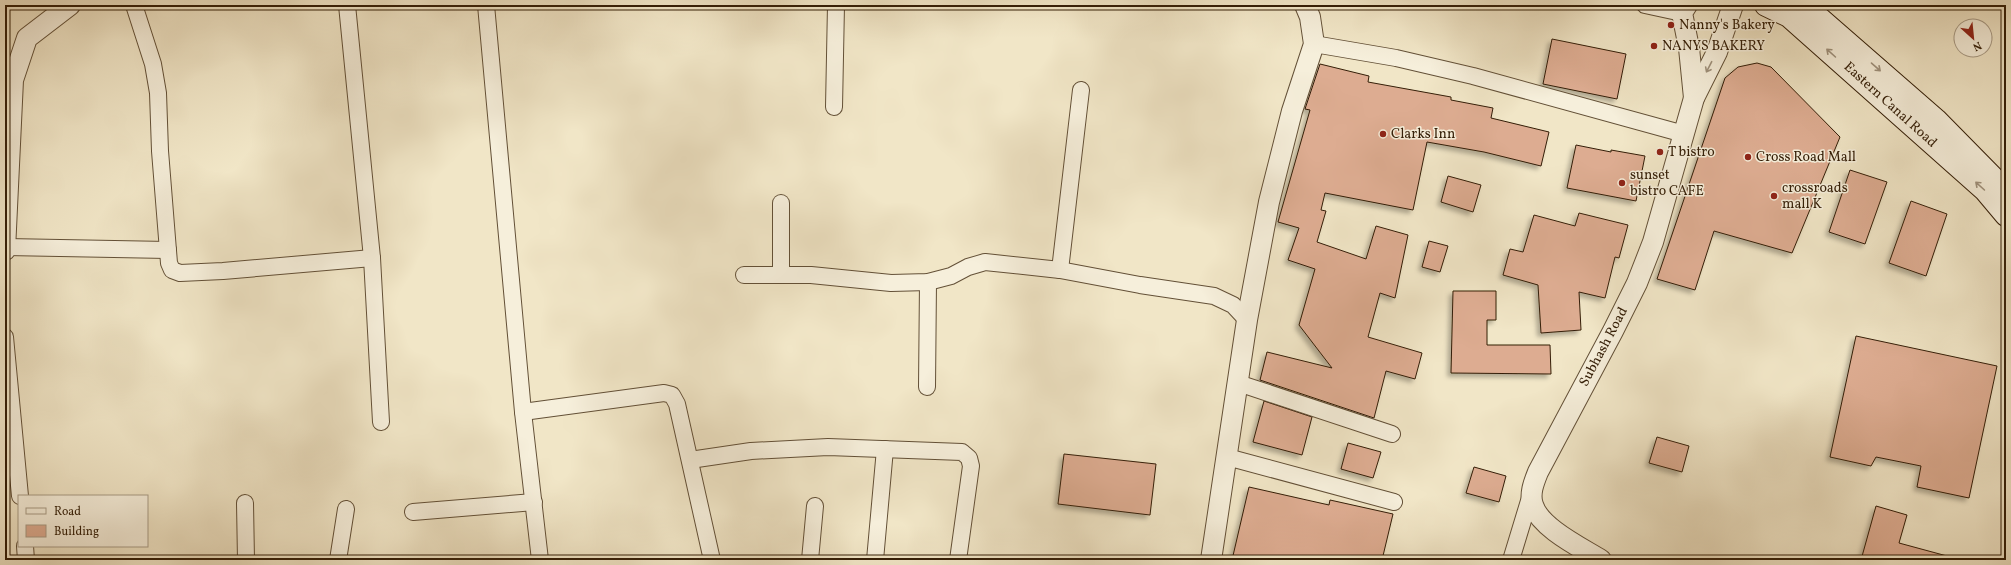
<svg xmlns="http://www.w3.org/2000/svg" width="2011" height="565" viewBox="0 0 2011 565" font-family="Vollkorn,serif">
  <style>
    .building { fill: #ddac91; stroke: #341e07; filter: url(#shadow) }
    .lines { fill: none; stroke-linecap: round; stroke-linejoin: round }
    .minor-casing { stroke: #635037; stroke-width: 18 }
    .tertiary-casing { stroke: #635037; stroke-width: 22 }
    .secondary-casing { stroke: #341e07; stroke-width: 24 }
    .minor { stroke: #f6efdb; stroke-width: 16 }
    .tertiary { stroke: #f6efdb; stroke-width: 20 }
    .secondary { stroke: #f6efdb; stroke-width: 22 }
    .oneway { stroke: #9f917c }
    .poi-dot { fill: #8f2418; stroke: #f6efdb; stroke-width: 1.5 }
    .labels { text-anchor: middle; dominant-baseline: central; stroke-width: 3; stroke-linejoin: round; paint-order: stroke }
    .poi-label { font-size: 14px; fill: #341e07; stroke: #f6efdb; text-anchor: start }
    .street-label { font-size: 14px; fill: #341e07; stroke: #f6efdb }
  </style>
  <defs>
    <filter id="shadow"><feDropShadow dx="-3.5" dy="3.5" stdDeviation="2" flood-color="#0004"/></filter>
  </defs>
  <rect width="100%" height="100%" fill="#f1e6c7"/>
  <filter id="stains"><feTurbulence type="fractalNoise" baseFrequency=".005" numOctaves="4"/><feColorMatrix values="0 0 0 0 .2 0 0 0 0 .09 0 0 0 0 .02 0 0 0 .5 -.17"/></filter>
  <radialGradient id="worn" r=".72"><stop offset=".6" stop-color="#630" stop-opacity="0"/><stop offset="1" stop-color="#630" stop-opacity=".3"/></radialGradient>
  <g class="building">
    <path d="M 1552,39 L 1626,54 L 1617,99 L 1543,84 Z"/>
    <path d="M 1757,63 L 1771,67 L 1840,137 L 1792,253 L 1714,231 L 1695,290 L 1657,279 L 1725,78 L 1738,67 Z"/>
    <path d="M 1320,64 L 1369,76 L 1368,82 L 1451,97 L 1451,100 L 1493,108 L 1491,118 L 1549,132 L 1541,166 L 1484,152 L 1427,142 L 1413,210 L 1325,193 L 1321,210 L 1326,211 L 1317,242 L 1366,259 L 1376,226 L 1408,235 L 1395,298 L 1380,293 L 1368,337 L 1422,353 L 1415,379 L 1386,371 L 1374,418 L 1260,380 L 1267,352 L 1332,368 L 1299,325 L 1315,269 L 1288,260 L 1299,228 L 1278,222 L 1310,110 L 1305,109 Z"/>
    <path d="M 1576,145 L 1611,152 L 1611,150 L 1645,156 L 1636,201 L 1567,188 Z"/>
    <path d="M 1850,170 L 1887,182 L 1865,244 L 1829,232 Z"/>
    <path d="M 1448,176 L 1481,185 L 1473,212 L 1441,202 Z"/>
    <path d="M 1911,201 L 1947,214 L 1926,276 L 1889,263 Z"/>
    <path d="M 1579,213 L 1628,225 L 1619,258 L 1615,257 L 1605,298 L 1579,292 L 1581,330 L 1541,333 L 1538,285 L 1503,275 L 1510,249 L 1523,252 L 1534,215 L 1575,226 Z"/>
    <path d="M 1429,241 L 1448,246 L 1440,272 L 1422,267 Z"/>
    <path d="M 1453,291 L 1496,291 L 1496,320 L 1487,320 L 1487,345 L 1550,345 L 1551,374 L 1451,373 Z"/>
    <path d="M 1856,336 L 1997,366 L 1969,498 L 1917,487 L 1921,466 L 1876,457 L 1871,466 L 1830,457 Z"/>
    <path d="M 1264,401 L 1312,417 L 1302,455 L 1253,442 Z"/>
    <path d="M 1657,437 L 1689,446 L 1682,472 L 1649,463 Z"/>
    <path d="M 1348,443 L 1381,452 L 1373,478 L 1341,469 Z"/>
    <path d="M 1064,454 L 1156,464 L 1150,515 L 1058,504 Z"/>
    <path d="M 1474,467 L 1506,476 L 1499,502 L 1466,493 Z"/>
    <path d="M 1249,487 L 1329,505 L 1330,500 L 1393,514 L 1382,560 L 1306,560 L 1289,556 L 1289,560 L 1232,560 Z"/>
    <path d="M 1876,506 L 1907,515 L 1899,543 L 1947,556 L 1946,560 L 1861,560 Z"/>
  </g>
  <g class="lines">
    <g class="minor-casing">
      <g id="minor">
        <path d="M 134,5 L 153,64 L 158,93 L 160,151 L 169,263 L 172,270 L 180,273 L 223,271 L 372,258"/>
        <path d="M 347,5 L 372,258 L 381,422"/>
        <path d="M 486,5 L 523,412 L 540,560"/>
        <path d="M 1645,5 L 1682,13"/>
        <path d="M 1314,44 L 1396,58 L 1473,76 L 1684,134"/>
        <path d="M 834,107 L 836,5"/>
        <path d="M 6,247 L 168,250"/>
        <path d="M 1060,270 L 1081,90"/>
        <path d="M 744,275 L 811,275 L 891,283 L 928,282 L 951,276 L 968,267 L 985,262 L 1060,270 L 1140,285 L 1214,296 L 1233,305 L 1247,320"/>
        <path d="M 781,275 L 781,203"/>
        <path d="M 5,337 L 20,496"/>
        <path d="M 1238,383 L 1392,434"/>
        <path d="M 927,387 L 928,282"/>
        <path d="M 523,412 L 664,393 L 672,395 L 677,404 L 712,560"/>
        <path d="M 1227,457 L 1394,502"/>
        <path d="M 690,460 L 751,451 L 828,447 L 962,452 L 969,458 L 971,466 L 958,560"/>
        <path d="M 245,503 L 246,560"/>
        <path d="M 413,512 L 534,502"/>
        <path d="M 25,546 L 26,560"/>
        <path d="M 338,560 L 346,509"/>
        <path d="M 810,560 L 815,506"/>
        <path d="M 875,560 L 885,449"/>
        <path d="M 1511,560 L 1532,491"/>
      </g>
    </g>
    <g class="tertiary-casing">
      <g id="tertiary">
        <path d="M 1687,5 L 1682,13 L 1689,48 L 1694,98"/>
        <path d="M 5,250 L 13,80 L 27,38 L 70,5"/>
        <path d="M 1211,560 L 1247,320 L 1269,202 L 1292,111 L 1314,44 L 1310,17 L 1305,5"/>
        <path d="M 1601,560 C 1582,548 1540,528 1533,505 C 1529,494 1534,482 1538,472 L 1613,331 L 1637,283 L 1653,242 L 1694,98 L 1717,52 L 1733,5"/>
      </g>
    </g>
    <g class="secondary-casing">
      <g id="secondary">
        <path d="M 1766,5 L 1789,16 L 1985,190 L 2006,215"/>
        <path d="M 1804,5 L 1936,120 L 2006,191"/>
      </g>
    </g>
    <use href="#minor" class="minor"/>
    <use href="#tertiary" class="tertiary"/>
    <use href="#secondary" class="secondary"/>
  </g>
  <defs><path id="oneway-shaft" d="M-6 0H5M1.5-3L5.5 0L1.5 3" fill="none" stroke-width="1.6" stroke-linecap="round" stroke-linejoin="round"/></defs>
  <g class="oneway">
    <use href="#oneway-shaft" transform="translate(1831 53) rotate(-138)"/>
    <use href="#oneway-shaft" transform="translate(1709 67) rotate(117)"/>
    <use href="#oneway-shaft" transform="translate(1876 67) rotate(41)"/>
    <use href="#oneway-shaft" transform="translate(1980 186) rotate(-138)"/>
  </g>
  <g class="poi-dot">
    <circle cx="1671" cy="25" r="4"/>
    <circle cx="1654" cy="46" r="4"/>
    <circle cx="1383" cy="134" r="4"/>
    <circle cx="1660" cy="152" r="4"/>
    <circle cx="1748" cy="157" r="4"/>
    <circle cx="1622" cy="183" r="4"/>
    <circle cx="1774" cy="196" r="4"/>
  </g>
  <g class="labels">
    <g class="poi-label">
      <text x="1679" y="25">Nanny's Bakery</text>
      <text x="1662" y="46">NANYS BAKERY</text>
      <text x="1391" y="134">Clarks Inn</text>
      <text x="1668" y="152">T bistro</text>
      <text x="1756" y="157">Cross Road Mall</text>
      <text x="1630" y="175">sunset<tspan x="1630" dy="16">bistro CAFE</tspan></text>
      <text x="1782" y="188">crossroads<tspan x="1782" dy="16">mall K</tspan></text>
    </g>
    <g class="street-label">
      <text transform="translate(1890 105) rotate(42)">Eastern Canal Road</text>
      <text transform="translate(1604 347) rotate(-62)">Subhash Road</text>
    </g>
  </g>
  <rect width="2011" height="565" fill="none" stroke="#f1e6c7" stroke-width="20"/>
  <rect x="6" y="6" width="1999" height="553" fill="none" stroke="#341e07" stroke-width="2"/>
  <rect x="10" y="10" width="1991" height="545" fill="none" stroke="#341e07"/>
  <rect x="18" y="495" width="130" height="52" fill="#f6efdb" stroke="#a89b86"/>
  <rect x="26" y="508" width="20" height="6" fill="#f6efdb" stroke="#a89b86"/>
  <text x="54" y="515" font-size="12" fill="#341e07">Road</text>
  <rect x="26" y="525" width="20" height="12" fill="#ddac91" stroke="#a89b86"/>
  <text x="54" y="535" font-size="12" fill="#341e07">Building</text>
  <g transform="translate(1973 38) rotate(153)"><circle r="19" fill="#f6efdb" stroke="#a89b86"/>
  <path d="M0-3L7 15L0 10L-7 15Z" fill="#8f2418"/>
  <text y="-6" font-size="11" font-weight="bold" text-anchor="middle" fill="#341e07">N</text>
  </g>
  <rect width="100%" height="100%" filter="url(#stains)"/>
  <rect width="100%" height="100%" fill="url(#worn)"/>
</svg>
